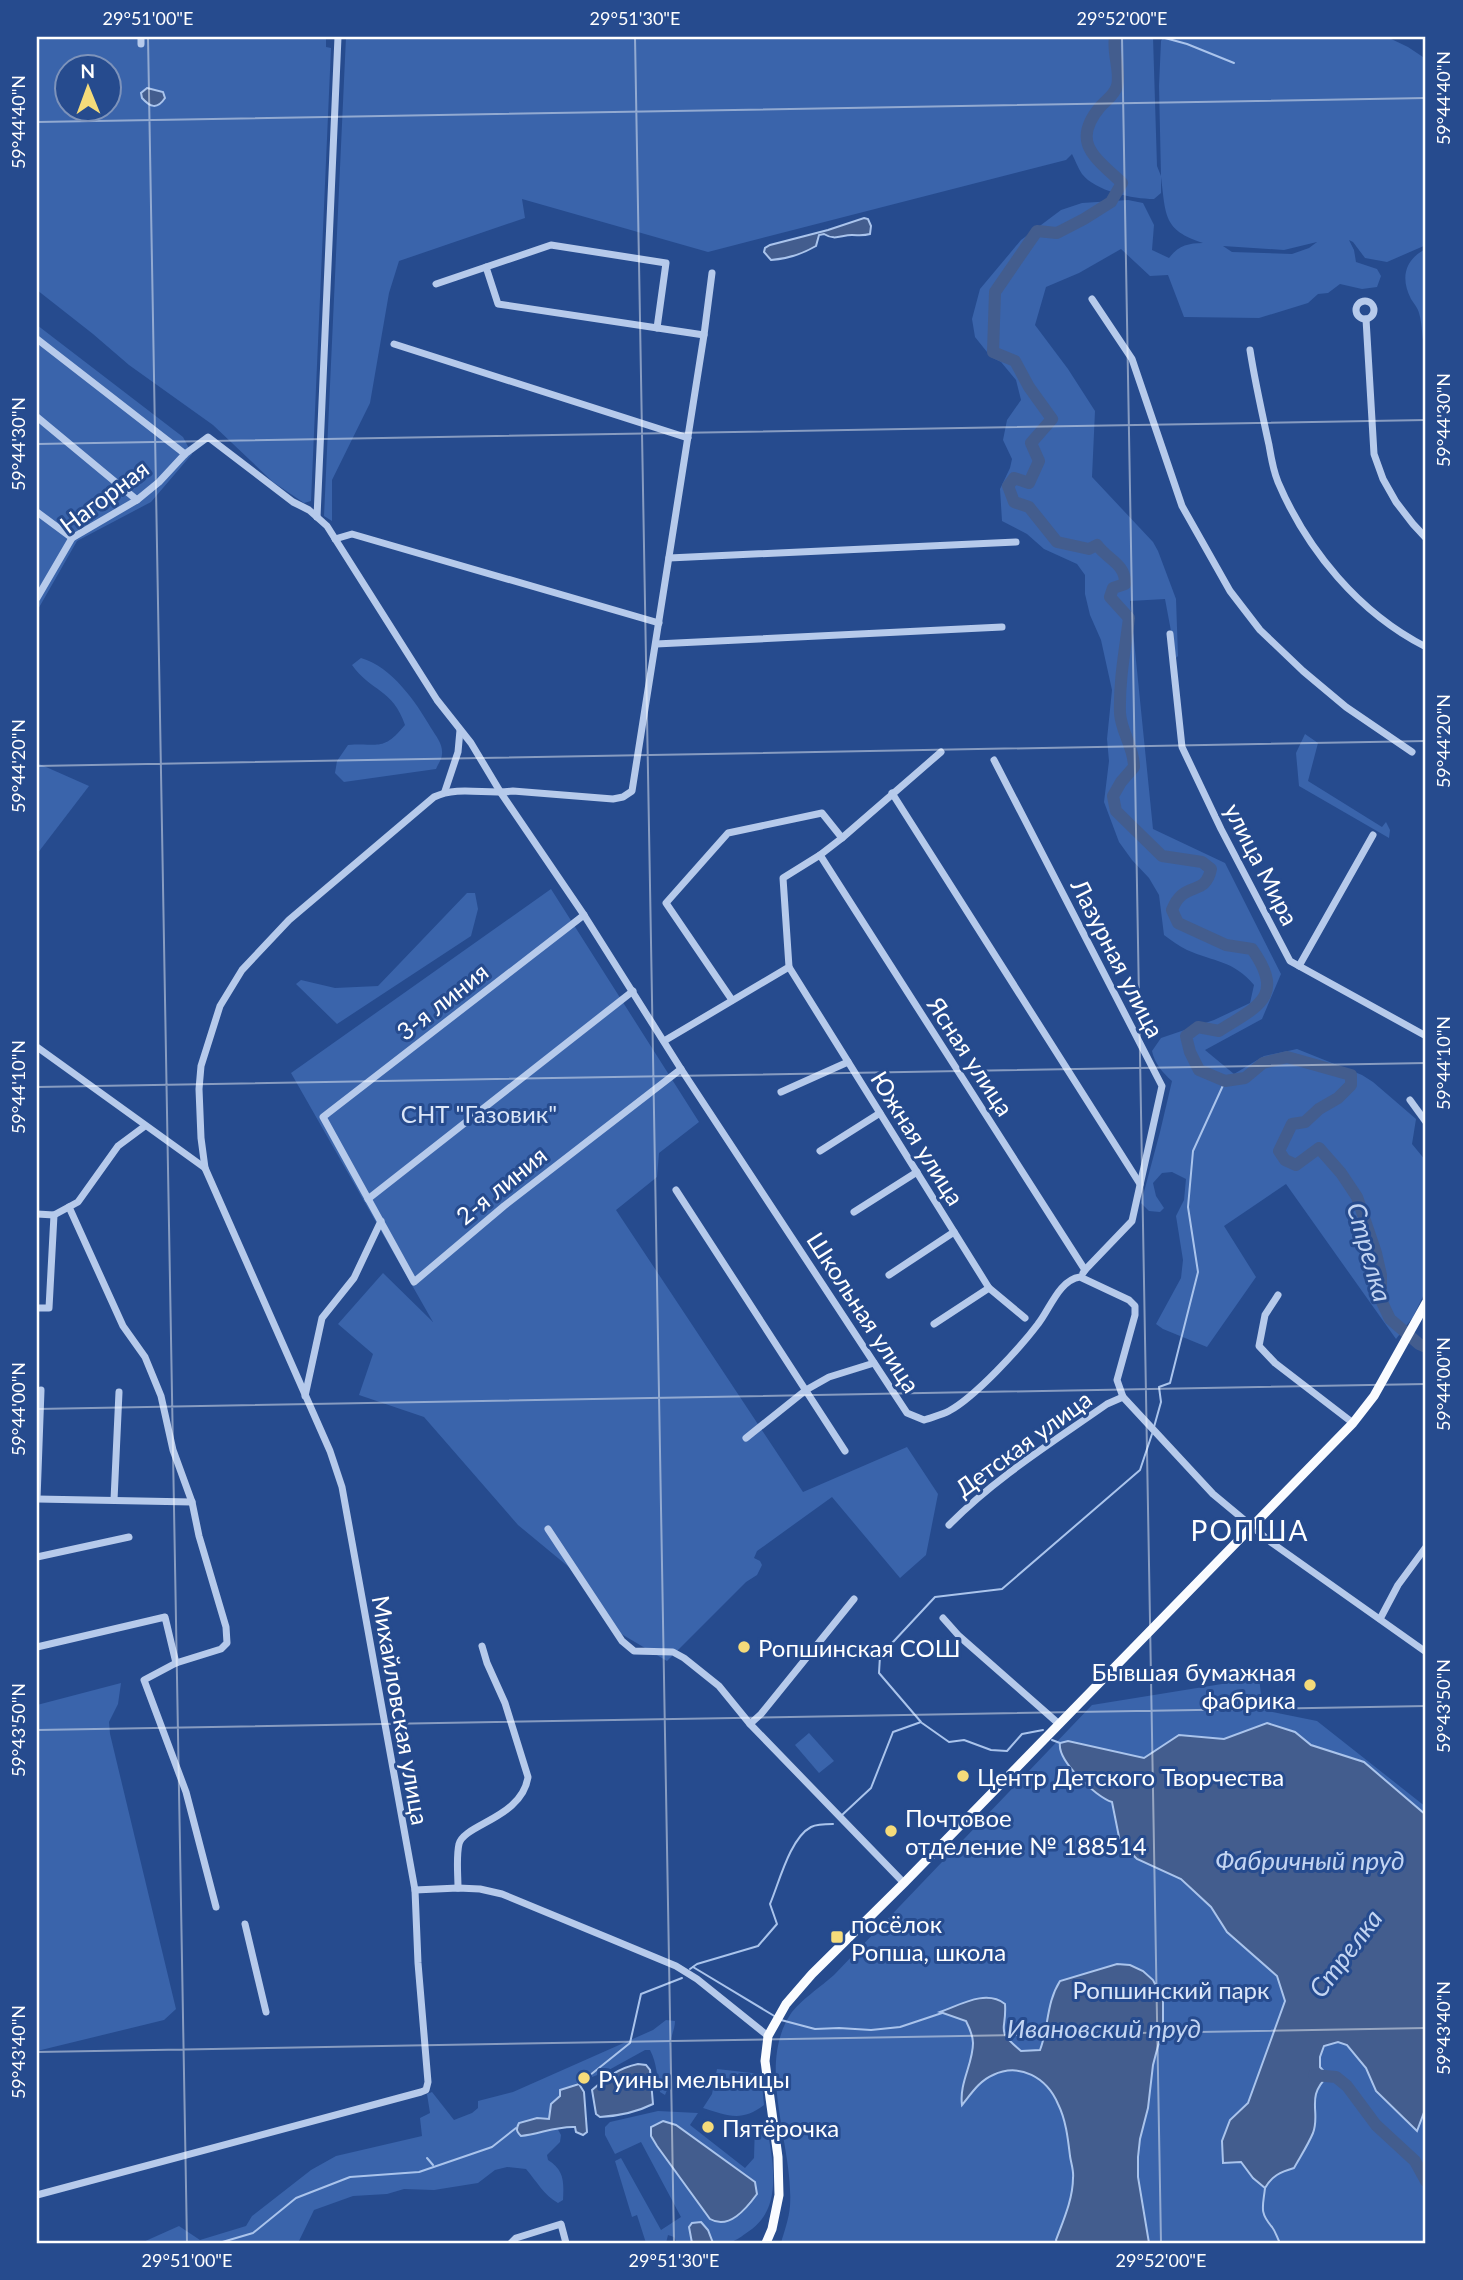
<svg xmlns="http://www.w3.org/2000/svg" width="1463" height="2280" viewBox="0 0 1463 2280" font-family="Lato,sans-serif">
  <style>
    .green { fill: #3a64ab; fill-rule: evenodd }
    .water { fill: #435d8e; stroke: #aac4ec; stroke-width: 2 }
    .lines { fill: none; stroke-linecap: round; stroke-linejoin: round }
    .stream { stroke: #aac4ec; stroke-width: 2 }
    .river { stroke: #435d8e; stroke-width: 12 }
    .minor { stroke: #b6caeb; stroke-width: 7 }
    .major { stroke: #fafcff; stroke-width: 9 }
    .ticks { fill: none; stroke: #fff; stroke-width: 2; stroke-opacity: 0.45 }
    .poi-dot { fill: #f5db7a; stroke: #264b8e; stroke-width: 2.5 }
    .labels { text-anchor: middle; dominant-baseline: central; stroke-width: 6; stroke-linejoin: round; paint-order: stroke }
    .street-label { font-size: 24px; fill: #fff; stroke: #264b8e }
    .park-label { font-size: 24px; fill: #dbe6f8; stroke: #264b8e }
    .poi-label { font-size: 24px; fill: #fff; stroke: #264b8e; text-anchor: start }
    .water-label { font-size: 26px; font-style: italic; fill: #c2d4f2; stroke: #264b8e }
    .quarter-label { font-size: 28px; letter-spacing: 2px; fill: #fff; stroke: #264b8e }
    .neatline { fill: none; stroke: #fff; stroke-width: 2.5 }
    .ticks-label { font-size: 18px; text-anchor: middle; fill: #fff }
  </style>
  <rect width="100%" height="100%" fill="#264b8e"/>
  <g class="green">
    <path d="M 37,37 L 326,37 L 326,47 L 331,48 L 311,501 L 304,503 L 273,482 L 213,425 L 129,365 L 93,334 L 37,290 ZM 66,66 L 108,66 L 108,108 L 66,108 Z"/>
    <path d="M 346,37 L 1153,37 L 1157,166 L 1161,176 L 1159,86 L 1161,41 L 1163,37 L 1387,37 L 1408,47 L 1426,59 L 1426,245 L 1387,262 L 1365,258 L 1353,242 L 1349,240 L 1354,250 L 1356,262 L 1377,269 L 1381,276 L 1377,287 L 1362,289 L 1340,284 L 1328,293 L 1318,294 L 1308,303 L 1259,318 L 1184,317 L 1168,275 L 1150,276 L 1121,249 L 1079,273 L 1046,287 L 1035,325 L 1068,369 L 1095,411 L 1092,477 L 1153,542 L 1158,551 L 1176,599 L 1178,656 L 1176,658 L 1165,599 L 1130,601 L 1153,829 L 1225,863 L 1281,974 L 1262,1019 L 1205,1050 L 1234,1074 L 1264,1056 L 1297,1049 L 1362,1075 L 1373,1082 L 1416,1119 L 1412,1144 L 1426,1161 L 1426,1290 L 1413,1317 L 1396,1339 L 1286,1184 L 1224,1226 L 1256,1277 L 1207,1347 L 1163,1329 L 1156,1324 L 1181,1278 L 1183,1260 L 1176,1216 L 1184,1200 L 1186,1179 L 1172,1172 L 1162,1173 L 1153,1183 L 1156,1196 L 1164,1208 L 1160,1212 L 1149,1211 L 1141,1203 L 1160,1132 L 1172,1081 C 1162,1072 1155,1064 1152,1051 L 1161,1038 L 1214,1020 L 1250,1003 L 1254,985 C 1233,960 1214,962 1187,950 C 1179,946 1171,940 1164,935 L 1159,895 L 1149,878 L 1132,860 L 1119,842 L 1104,802 L 1109,761 L 1107,739 L 1112,690 L 1101,640 L 1090,615 L 1085,594 L 1085,575 L 1077,564 L 1044,549 L 1027,534 L 1002,521 L 1000,489 L 1010,468 L 1012,459 L 1003,440 L 1007,420 L 1021,400 L 1016,380 L 1001,362 L 991,357 L 975,337 L 972,319 L 980,289 L 1021,240 L 1061,210 L 1082,203 L 1128,200 L 1143,203 L 1154,225 L 1152,250 L 1169,258 C 1178,246 1188,243 1203,243 C 1163,230 1166,216 1161,177 L 1161,193 L 1154,199 C 1133,199 1095,191 1082,174 C 1078,168 1075,160 1072,154 L 1066,160 L 708,252 L 522,199 L 525,218 L 399,261 L 389,293 L 370,403 L 332,480 L 332,521 L 324,516 ZM 1317,242 L 1309,248 L 1292,254 L 1232,252 L 1223,246 L 1284,250 Z"/>
    <path d="M 1426,249 L 1426,351 C 1421,339 1423,326 1419,313 C 1418,308 1414,304 1411,299 C 1400,278 1405,259 1426,249 Z"/>
    <path d="M 37,325 L 183,437 L 192,454 L 151,502 L 77,541 L 37,611 Z"/>
    <path d="M 361,658 C 392,667 416,702 431,728 C 436,736 443,744 442,754 C 442,759 438,764 436,769 L 344,782 L 335,773 L 337,761 L 348,745 C 378,742 382,753 405,725 C 393,689 370,691 352,665 Z"/>
    <path d="M 1305,734 L 1318,743 L 1308,781 L 1382,827 L 1386,822 L 1390,830 L 1389,838 L 1299,786 L 1296,753 Z"/>
    <path d="M 37,763 L 89,786 L 37,854 Z"/>
    <path d="M 551,889 L 699,1122 L 659,1153 L 657,1177 L 616,1210 L 803,1492 L 907,1447 L 938,1494 L 926,1555 L 900,1578 L 832,1497 L 757,1551 L 754,1558 L 760,1561 L 762,1565 L 757,1575 L 746,1582 L 667,1661 L 618,1632 L 570,1568 L 518,1525 L 424,1417 L 359,1395 L 373,1354 L 338,1324 L 383,1273 L 433,1322 L 291,1073 Z"/>
    <path d="M 467,893 L 475,893 L 478,909 L 471,936 L 337,1024 L 296,984 L 301,980 L 335,988 L 378,986 Z"/>
    <path d="M 1259,1678 L 1263,1710 L 1317,1721 L 1426,1807 L 1426,2243 L 781,2243 C 784,2232 789,2219 790,2206 C 794,2147 756,2068 790,2015 C 799,2001 822,1986 834,1975 L 1092,1705 Z"/>
    <path d="M 121,1683 L 118,1704 L 109,1722 L 110,1734 L 176,2009 L 164,2020 L 37,2051 L 37,1705 Z"/>
    <path d="M 809,1733 L 834,1761 L 819,1773 L 795,1745 Z"/>
    <path d="M 666,2020 L 675,2021 C 675,2029 671,2036 670,2044 C 669,2061 673,2078 665,2095 L 660,2092 C 657,2078 657,2063 650,2050 L 645,2050 L 607,2071 L 560,2090 L 560,2096 L 551,2104 L 549,2120 L 537,2118 L 527,2121 L 550,2130 L 557,2128 L 561,2135 L 560,2142 L 547,2155 L 548,2160 C 564,2170 564,2181 563,2200 L 558,2203 C 544,2195 537,2182 526,2169 L 507,2167 L 495,2170 L 478,2183 L 434,2190 L 404,2189 L 387,2194 L 353,2196 L 314,2210 L 298,2243 L 141,2243 L 179,2226 L 200,2240 L 246,2226 L 252,2216 L 311,2170 L 336,2156 L 422,2136 L 420,2118 L 430,2113 L 427,2094 L 432,2092 L 454,2120 L 472,2113 L 478,2108 L 478,2101 L 513,2092 L 653,2030 Z"/>
    <path d="M 717,2069 L 761,2074 L 764,2105 C 742,2122 728,2116 703,2108 L 712,2094 Z"/>
    <path d="M 658,2111 L 698,2113 L 690,2125 L 745,2168 L 754,2158 L 755,2123 L 766,2122 C 772,2157 784,2205 752,2229 C 734,2242 734,2243 713,2243 L 705,2226 L 690,2234 L 692,2243 L 677,2243 L 674,2237 L 668,2235 L 666,2243 L 646,2243 L 637,2215 L 632,2217 L 615,2161 L 621,2158 L 661,2230 L 681,2217 L 641,2142 L 615,2154 L 605,2135 L 605,2127 L 610,2122 ZM 676,2125 L 755,2182 C 753,2189 752,2198 749,2204 C 741,2218 724,2227 710,2219 L 651,2136 Z"/>
  </g>
  <g class="water">
    <path d="M 147,88 L 163,92 L 165,98 C 157,110 150,107 142,98 L 141,93 Z"/>
    <path d="M 864,218 L 868,219 L 871,226 L 870,234 C 863,236 859,235 852,235 C 841,235 835,241 824,234 L 819,235 L 816,246 C 802,254 787,259 771,260 L 764,252 L 765,248 L 770,245 L 828,230 Z"/>
    <path d="M 1267,1723 L 1295,1732 L 1311,1745 L 1364,1762 L 1426,1815 L 1426,2107 L 1417,2131 L 1376,2091 L 1366,2068 L 1347,2045 L 1338,2042 L 1324,2046 L 1320,2057 L 1320,2067 L 1328,2076 C 1305,2097 1321,2112 1313,2133 C 1308,2145 1300,2157 1294,2168 C 1280,2172 1272,2176 1265,2188 L 1253,2178 L 1241,2162 L 1223,2163 L 1222,2141 L 1230,2120 L 1248,2103 L 1285,2001 L 1277,1976 L 1227,1932 L 1211,1907 L 1181,1879 L 1137,1859 L 1120,1842 L 1112,1802 C 1096,1797 1057,1761 1060,1743 L 1068,1741 L 1144,1758 L 1179,1735 L 1224,1739 Z"/>
    <path d="M 1117,1964 L 1130,1965 L 1143,1971 L 1153,1980 L 1163,1999 L 1163,2027 L 1153,2065 L 1148,2108 L 1140,2139 L 1138,2157 L 1138,2177 L 1149,2243 L 1057,2243 L 1056,2240 C 1063,2221 1073,2199 1073,2178 C 1074,2171 1071,2163 1070,2156 C 1068,2139 1066,2120 1058,2104 C 1047,2078 1020,2062 993,2075 C 979,2081 971,2094 962,2105 C 959,2083 973,2064 973,2043 C 973,2036 969,2027 966,2021 L 940,2012 C 960,2005 986,1989 1005,2004 C 1007,2033 994,2028 1021,2051 L 1040,2050 C 1049,2027 1046,2003 1060,1981 Z"/>
    <path d="M 638,2064 L 646,2065 L 650,2070 L 653,2104 C 637,2112 618,2116 600,2117 L 596,2114 L 592,2090 C 607,2077 619,2068 638,2064 Z"/>
    <path d="M 579,2084 L 584,2092 L 587,2132 L 583,2135 L 576,2132 L 575,2127 C 556,2126 540,2134 521,2136 C 516,2131 516,2129 519,2123 L 537,2118 L 549,2119 L 551,2104 L 560,2096 L 560,2090 Z"/>
    <path d="M 663,2121 L 676,2125 L 755,2182 L 757,2194 C 746,2209 729,2230 710,2219 L 657,2146 L 651,2136 L 651,2127 Z"/>
    <path d="M 701,2222 L 708,2230 L 713,2243 L 692,2243 L 689,2227 L 692,2223 Z"/>
  </g>
  <g class="lines">
    <g class="stream">
      <path d="M 1145,37 L 1152,37"/>
      <path d="M 1165,38 L 1187,44 L 1234,63"/>
      <path d="M 1154,1427 L 1161,1402 L 1159,1387 L 1170,1383 L 1198,1272 L 1188,1207 L 1193,1151 L 1225,1081"/>
      <path d="M 922,1723 L 949,1742 L 964,1740 L 991,1750 L 1007,1751 L 1022,1734 L 1043,1730"/>
      <path d="M 1052,1740 L 1060,1743"/>
      <path d="M 842,1815 L 871,1788 L 893,1732 L 921,1722 L 879,1673 L 880,1656 L 935,1597 L 1002,1589 L 1140,1470 L 1152,1434"/>
      <path d="M 693,1967 L 776,2017"/>
      <path d="M 690,1969 L 697,1964 L 758,1946 L 777,1924 L 770,1904 C 779,1883 790,1838 811,1827 C 817,1824 826,1824 833,1824"/>
      <path d="M 781,2020 L 815,2029 L 839,2028 L 871,2030 L 900,2027 L 942,2013"/>
      <path d="M 579,2084 L 630,2043 L 641,1994 L 682,1978"/>
      <path d="M 427,2158 L 433,2165"/>
      <path d="M 1265,2188 C 1263,2207 1259,2212 1272,2227 C 1276,2232 1277,2238 1280,2243"/>
      <path d="M 219,2243 L 253,2233 L 296,2198 L 350,2177 L 419,2172 L 492,2147 L 516,2128"/>
    </g>
    <g class="river">
      <path d="M 1115,37 C 1112,53 1121,72 1117,86 C 1114,96 1106,100 1100,107 C 1070,143 1096,158 1122,183 L 1111,202 L 1084,219 L 1057,233 L 1037,231 L 995,292 L 993,352 L 1015,361 L 1029,387 L 1052,419 L 1031,443 L 1039,461 L 1029,483 L 1014,478 L 1008,486 L 1014,502 L 1029,507 L 1057,542 L 1089,549 L 1097,545 C 1108,560 1126,564 1125,584 L 1113,588 L 1110,597 L 1129,618 C 1125,650 1119,681 1120,713 C 1121,732 1134,747 1134,767 L 1121,782 L 1113,796 L 1116,811 L 1162,856 L 1202,862 L 1211,869 C 1205,898 1184,879 1172,910 L 1178,923 L 1226,945 L 1252,949 C 1286,997 1258,1006 1219,1031 L 1198,1027 L 1186,1036 L 1190,1052 L 1199,1070 L 1225,1081 L 1245,1078 L 1263,1063 L 1287,1057 L 1351,1075 L 1351,1085 L 1338,1098 L 1319,1109 L 1305,1122 L 1292,1124 L 1279,1151 L 1285,1160 L 1296,1165 L 1319,1148 L 1341,1173 L 1357,1197 L 1376,1253 L 1381,1275 L 1381,1300 L 1390,1319 L 1419,1344 L 1426,1347"/>
      <path d="M 1314,2075 L 1336,2077 L 1347,2086 L 1376,2125 L 1415,2161 L 1426,2181"/>
    </g>
    <g class="minor">
      <path d="M 141,37 L 141,44"/>
      <path d="M 486,267 L 498,304 L 704,335"/>
      <path d="M 436,284 L 551,245 L 666,263 L 657,328"/>
      <path d="M 1092,299 L 1132,359 L 1182,506 L 1230,591 L 1260,630 L 1303,671 L 1346,707 L 1412,752"/>
      <circle cx="1365" cy="310" r="9"/>
      <path d="M 1366,319 L 1374,454 L 1383,479 L 1396,502 L 1413,524 L 1426,538"/>
      <path d="M 37,339 L 185,454"/>
      <path d="M 394,344 L 688,438"/>
      <path d="M 1250,350 C 1255,382 1262,413 1269,445 C 1271,457 1273,470 1278,482 C 1307,550 1359,613 1426,647"/>
      <path d="M 37,417 L 137,500"/>
      <path d="M 37,512 L 72,538"/>
      <path d="M 317,517 L 338,37"/>
      <path d="M 335,539 L 352,534 L 659,623"/>
      <path d="M 669,558 L 1016,542"/>
      <path d="M 37,598 L 72,538 L 137,500 L 159,482 L 185,454 L 208,437 L 293,502 L 309,510 L 327,526 L 437,700 L 471,743 L 501,793 L 584,915 L 681,1069 L 907,1413 L 924,1420 C 932,1417 942,1415 949,1411 C 975,1397 1020,1348 1038,1324 C 1050,1309 1059,1280 1080,1277 L 1129,1300 L 1135,1306 L 1135,1315 L 1117,1380 L 1123,1397 L 1213,1494 L 1272,1543 L 1426,1652"/>
      <path d="M 1170,634 L 1182,747 L 1221,829 L 1290,961 L 1426,1036"/>
      <path d="M 656,644 L 1002,627"/>
      <path d="M 994,760 L 1162,1086 L 1132,1221 L 1085,1270"/>
      <path d="M 445,791 L 458,752 L 460,730"/>
      <path d="M 892,793 L 1140,1184"/>
      <path d="M 820,855 L 1085,1270 L 1083,1273"/>
      <path d="M 584,915 L 323,1117 L 414,1282 L 504,1206 L 681,1069"/>
      <path d="M 1299,966 L 1373,835"/>
      <path d="M 789,967 L 989,1288 L 1025,1318"/>
      <path d="M 732,1000 L 666,903 L 728,833 L 822,813 L 842,838"/>
      <path d="M 664,1041 L 789,967 L 783,878 L 820,855 L 842,838 L 941,752"/>
      <path d="M 37,1047 L 205,1168 L 330,1451 L 342,1487 L 415,1890 L 418,1963 L 428,2082 L 426,2090 L 421,2092 L 37,2195"/>
      <path d="M 781,1092 L 848,1062"/>
      <path d="M 1410,1100 L 1426,1122"/>
      <path d="M 820,1151 L 880,1113"/>
      <path d="M 205,1168 L 201,1138 L 199,1089 L 201,1066 L 220,1006 L 242,970 L 289,920 L 434,797 C 458,785 487,795 513,791 L 613,799 L 623,797 L 632,791 L 704,335 L 712,273"/>
      <path d="M 676,1190 L 845,1451"/>
      <path d="M 368,1199 L 633,991"/>
      <path d="M 69,1207 L 123,1326 L 145,1357 L 161,1396 L 173,1450 L 192,1502 L 199,1536 L 226,1627 L 227,1643 L 221,1649 L 176,1663 L 144,1680 L 186,1792 L 216,1907"/>
      <path d="M 854,1212 L 917,1172"/>
      <path d="M 37,1214 L 54,1215 L 78,1202 L 118,1146 L 145,1126"/>
      <path d="M 889,1275 L 954,1232"/>
      <path d="M 1278,1295 L 1265,1315 L 1259,1346 L 1275,1363 L 1353,1423"/>
      <path d="M 37,1308 L 49,1308 L 54,1215"/>
      <path d="M 934,1324 L 989,1288"/>
      <path d="M 305,1396 L 322,1318 L 354,1278 L 381,1221"/>
      <path d="M 746,1438 L 806,1390 L 829,1377 L 874,1363"/>
      <path d="M 37,1499 L 192,1502"/>
      <path d="M 37,1499 L 41,1390"/>
      <path d="M 114,1500 L 119,1392"/>
      <path d="M 949,1525 C 995,1478 1053,1442 1107,1404 L 1123,1397"/>
      <path d="M 548,1529 L 622,1641 L 634,1651 L 673,1652 L 684,1658 L 719,1686 L 750,1724 L 904,1883"/>
      <path d="M 37,1557 L 129,1537"/>
      <path d="M 943,1618 L 959,1636 L 1059,1724"/>
      <path d="M 1380,1619 L 1398,1585 L 1426,1547"/>
      <path d="M 37,1647 L 165,1617 L 176,1663"/>
      <path d="M 750,1724 L 761,1714 L 854,1599"/>
      <path d="M 458,1888 C 458,1875 456,1857 459,1844 C 464,1824 522,1818 528,1777 L 505,1703 L 487,1663 L 482,1646"/>
      <path d="M 415,1890 L 458,1888 L 480,1889 L 502,1894 L 611,1939 L 676,1966 L 697,1979 L 768,2036"/>
      <path d="M 245,1924 L 266,2012"/>
      <path d="M 511,2243 L 516,2238 L 561,2224 L 566,2243"/>
    </g>
    <path class="major" d="M 766,2243 L 772,2229 L 779,2195 L 778,2157 L 765,2061 L 768,2036 L 786,2004 L 812,1974 L 904,1883 L 1353,1423 L 1374,1396 L 1426,1303"/>
  </g>
  <path class="ticks" d="M 148,37 L 187,2243M 635,37 L 674,2243M 1122,37 L 1161,2243M 37,122 L 1426,98M 37,444 L 1426,420M 37,766 L 1426,741M 37,1087 L 1426,1063M 37,1409 L 1426,1384M 37,1730 L 1426,1706M 37,2052 L 1426,2028"/>
  <g class="poi-dot">
    <circle cx="744" cy="1647" r="7"/>
    <circle cx="1310" cy="1685" r="7"/>
    <circle cx="963" cy="1776" r="7"/>
    <circle cx="891" cy="1831" r="7"/>
    <rect x="830" y="1930" width="14" height="14" rx="3.5"/>
    <circle cx="584" cy="2078" r="7"/>
    <circle cx="708" cy="2127" r="7"/>
  </g>
  <g class="labels">
    <g class="street-label">
      <text transform="translate(104 496) rotate(-37)">Нагорная</text>
      <text transform="translate(1262 864) rotate(63)">улица Мира</text>
      <text transform="translate(1118 958) rotate(63)">Лазурная улица</text>
      <text transform="translate(442 1001) rotate(-38)">3-я линия</text>
      <text transform="translate(971 1056) rotate(57)">Ясная улица</text>
      <text transform="translate(918 1138) rotate(58)">Южная улица</text>
      <text transform="translate(501 1185) rotate(-39)">2-я линия</text>
      <text transform="translate(864 1312) rotate(57)">Школьная улица</text>
      <text transform="translate(1023 1443) rotate(-36)">Детская улица</text>
      <text transform="translate(401 1710) rotate(80)">Михайловская улица</text>
    </g>
    <g class="park-label">
      <text x="479" y="1113">СНТ "Газовик"</text>
      <text x="1171" y="1989">Ропшинский парк</text>
    </g>
    <g class="poi-label">
      <text x="758" y="1647">Ропшинская СОШ</text>
      <text x="1296" y="1671" text-anchor="end">Бывшая бумажная<tspan x="1296" dy="28">фабрика</tspan></text>
      <text x="977" y="1776">Центр Детского Творчества</text>
      <text x="905" y="1817">Почтовое<tspan x="905" dy="28">отделение № 188514</tspan></text>
      <text x="851" y="1923">посёлок<tspan x="851" dy="28">Ропша, школа</tspan></text>
      <text x="598" y="2078">Руины мельницы</text>
      <text x="722" y="2127">Пятёрочка</text>
    </g>
    <g class="water-label">
      <text transform="translate(1370 1252) rotate(74)">Стрелка</text>
      <text x="1310" y="1860">Фабричный пруд</text>
      <text transform="translate(1345 1953) rotate(-53)">Стрелка</text>
      <text x="1104" y="2028">Ивановский пруд</text>
    </g>
    <g class="quarter-label">
      <text x="1250" y="1530">РОПША</text>
    </g>
  </g>
  <rect width="1463" height="2280" fill="none" stroke="#264b8e" stroke-width="77"/>
  <g transform="translate(88 88) rotate(359)"><circle r="33" fill="#264b8e" stroke="#7d93bb" stroke-width="2"/>
  <path d="M0-5L12 26L0 18L-12 26Z" fill="#f5db7a"/>
  <text y="-10" font-size="19" font-weight="bold" text-anchor="middle" fill="#ffffff">N</text>
  </g>
  <rect x="38" y="38" width="1386" height="2204" class="neatline"/>
  <g class="ticks-label">
    <text x="148" y="25">29°51'00"E</text>
    <text x="635" y="25">29°51'30"E</text>
    <text x="1122" y="25">29°52'00"E</text>
    <text transform="translate(1444 98) rotate(-90)" y="6">59°44'40"N</text>
    <text transform="translate(19 122) rotate(-90)" y="6">59°44'40"N</text>
    <text transform="translate(1444 420) rotate(-90)" y="6">59°44'30"N</text>
    <text transform="translate(19 444) rotate(-90)" y="6">59°44'30"N</text>
    <text transform="translate(1444 741) rotate(-90)" y="6">59°44'20"N</text>
    <text transform="translate(19 766) rotate(-90)" y="6">59°44'20"N</text>
    <text transform="translate(1444 1063) rotate(-90)" y="6">59°44'10"N</text>
    <text transform="translate(19 1087) rotate(-90)" y="6">59°44'10"N</text>
    <text transform="translate(1444 1384) rotate(-90)" y="6">59°44'00"N</text>
    <text transform="translate(19 1409) rotate(-90)" y="6">59°44'00"N</text>
    <text transform="translate(1444 1706) rotate(-90)" y="6">59°43'50"N</text>
    <text transform="translate(19 1730) rotate(-90)" y="6">59°43'50"N</text>
    <text transform="translate(1444 2028) rotate(-90)" y="6">59°43'40"N</text>
    <text transform="translate(19 2052) rotate(-90)" y="6">59°43'40"N</text>
    <text x="187" y="2267">29°51'00"E</text>
    <text x="674" y="2267">29°51'30"E</text>
    <text x="1161" y="2267">29°52'00"E</text>
  </g>
</svg>
